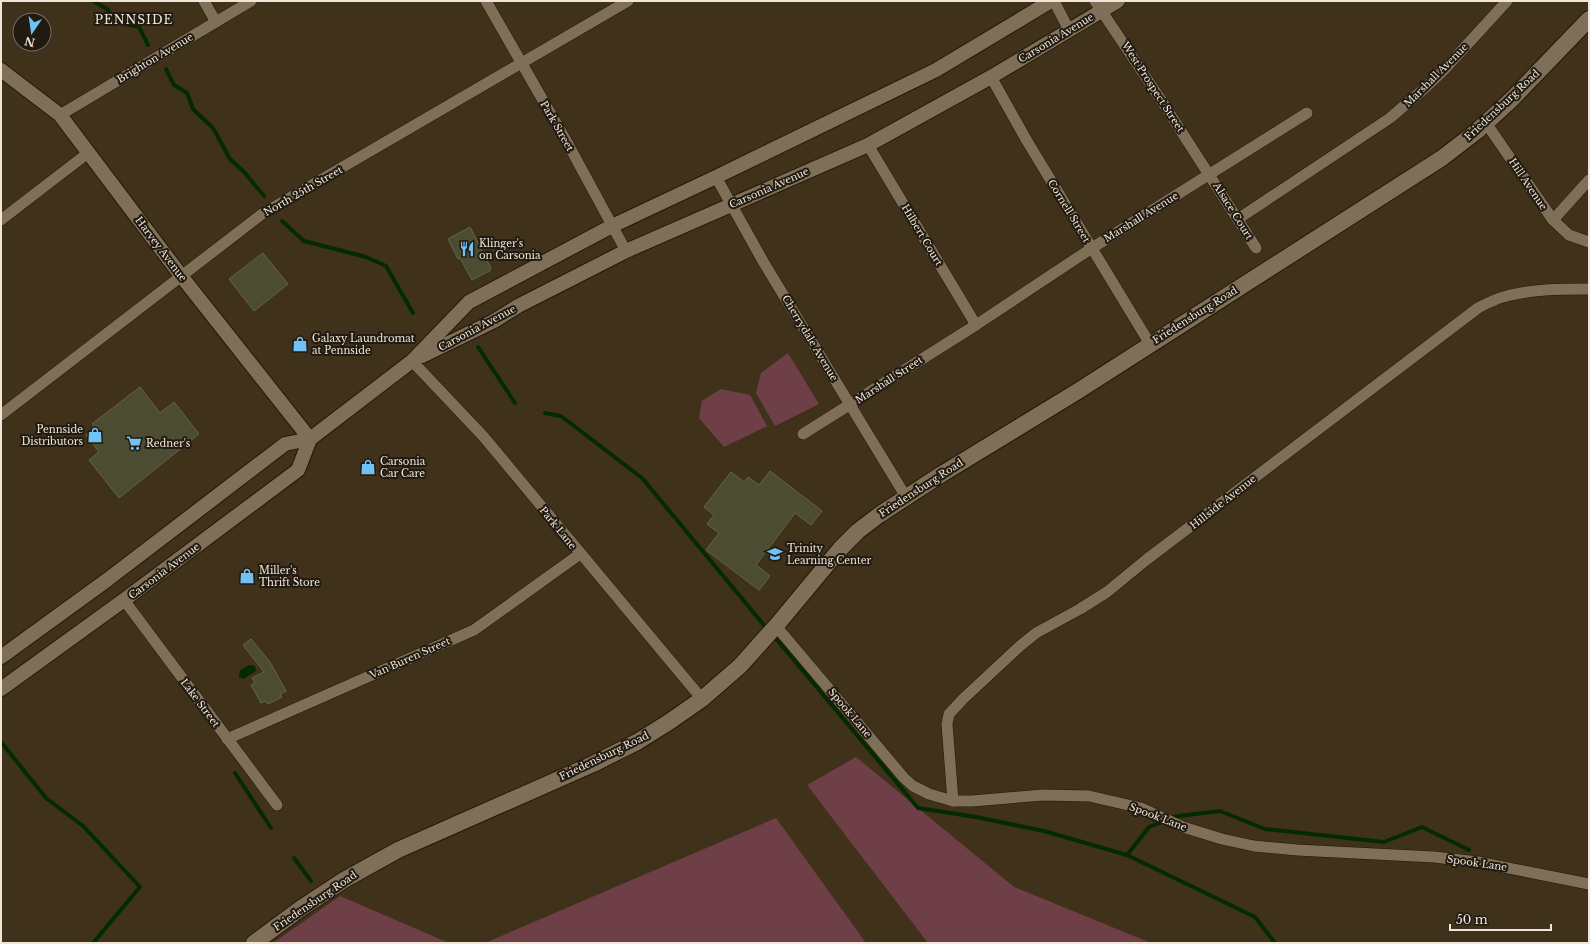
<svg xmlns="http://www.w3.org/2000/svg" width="1590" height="944" viewBox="0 0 1590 944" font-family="'Libre Baskerville',serif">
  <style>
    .green { fill: #6f3f47 }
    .water { fill: #042b00 }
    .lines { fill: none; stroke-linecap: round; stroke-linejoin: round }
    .stream { stroke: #042b00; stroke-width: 4 }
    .building { fill: #4c4c32; stroke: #646449 }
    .minor-casing { stroke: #261804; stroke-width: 12 }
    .tertiary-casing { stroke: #261804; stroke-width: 16 }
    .secondary-casing { stroke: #261804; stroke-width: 18 }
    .minor { stroke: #806f58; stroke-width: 11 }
    .tertiary { stroke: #806f58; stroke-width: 14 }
    .secondary { stroke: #806f58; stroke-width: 16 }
    .labels { text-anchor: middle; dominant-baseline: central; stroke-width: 4; stroke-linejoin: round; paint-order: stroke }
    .street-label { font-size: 10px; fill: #efe6d9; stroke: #211a11 }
    .poi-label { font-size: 10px; fill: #efe6d9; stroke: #211a11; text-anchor: start }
    .quarter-label { font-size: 12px; letter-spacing: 1px; fill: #efe6d9; stroke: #211a11 }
  </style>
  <rect width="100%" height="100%" fill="#40311b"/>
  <g class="green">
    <path d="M 788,353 L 819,404 L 775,426 L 756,393 L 761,373 Z"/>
    <path d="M 721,389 L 750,395 L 767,426 L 724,447 L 699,418 L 702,401 Z"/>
    <path d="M 856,757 L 1014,887 L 1151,943 L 928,943 L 807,785 Z"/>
    <path d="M 776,818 L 866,943 L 485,943 Z"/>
    <path d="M 340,896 L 449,943 L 273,943 Z"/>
  </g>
  <path class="water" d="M 249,665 L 255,666 L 256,671 L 244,679 L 239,677 L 240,670 Z"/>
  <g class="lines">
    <g class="stream">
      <path d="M 93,1 L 107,9 L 117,22 L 139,27 L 148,45"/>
      <path d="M 166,69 L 174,85 L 187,93 L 193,109 L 213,128 L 230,159 L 244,172 L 264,196"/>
      <path d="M 282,221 L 304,241 L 366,257 L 386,266 L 413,313"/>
      <path d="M 478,347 L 515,403"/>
      <path d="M 545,413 L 561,416 L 642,478 L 768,630"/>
      <path d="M 773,635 L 918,808 L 976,817 L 1044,831 L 1127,855 L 1149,827 L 1165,821"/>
      <path d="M 1,742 L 46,798 L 83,826 L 140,887 L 93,943"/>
      <path d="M 235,773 L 271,828"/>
      <path d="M 1171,818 L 1179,816 L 1220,811 L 1265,829 L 1384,842 L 1422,827 L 1469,850"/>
      <path d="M 1127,855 L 1255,917 L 1275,943"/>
      <path d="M 294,858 L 311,881"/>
    </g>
  </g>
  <g class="building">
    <path d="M 470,227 L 491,268 L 490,269 L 491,270 L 472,280 L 460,258 L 458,259 L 448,239 Z"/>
    <path d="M 263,253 L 288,284 L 254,311 L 229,279 Z"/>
    <path d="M 140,387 L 160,413 L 174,402 L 199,434 L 119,498 L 89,460 L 99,452 L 86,435 L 95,428 L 92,424 Z"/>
    <path d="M 770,471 L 822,511 L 811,525 L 795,513 L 756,565 L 770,576 L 759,590 L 706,550 L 719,533 L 707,524 L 714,515 L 704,507 L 731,472 L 744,482 L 748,477 L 759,485 Z"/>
    <path d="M 251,639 L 270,662 L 286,691 L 280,694 L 282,697 L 268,704 L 266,701 L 261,703 L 251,685 L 255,683 L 252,678 L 264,672 L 243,645 Z"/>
  </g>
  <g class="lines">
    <g class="minor-casing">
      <g id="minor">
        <path d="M 204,1 L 216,22"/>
        <path d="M 486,1 L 568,144 L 626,251"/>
        <path d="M 1054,1 L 1069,30"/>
        <path d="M 1095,1 L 1163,103 L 1256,248"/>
        <path d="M 991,77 L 1027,141 L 1150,344"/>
        <path d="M 60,115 L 251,1"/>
        <path d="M 1486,123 L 1553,220 L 1569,235 L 1589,242"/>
        <path d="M 868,145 L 976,325"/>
        <path d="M 716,177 L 764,263 L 906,497"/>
        <path d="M 1238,219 L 1390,118 L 1425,88 L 1443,71 L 1507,1"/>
        <path d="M 1,220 L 88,153"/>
        <path d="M 1553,220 L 1589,180"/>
        <path d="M 412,361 L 483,436 L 702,699"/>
        <path d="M 1,415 L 262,214 L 628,1"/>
        <path d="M 803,434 L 976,325 L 1092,248 L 1307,113"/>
        <path d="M 124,600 L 277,805"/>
        <path d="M 776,626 L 904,778 L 913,786 L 929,794 L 953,801 L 972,801 L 1043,795 L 1089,796 L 1141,808 L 1183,827 L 1222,839 L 1254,846 L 1297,850 L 1434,857 L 1478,862 L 1589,884"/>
        <path d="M 227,739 L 474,630 L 580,554"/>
        <path d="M 953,801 L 947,724 L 949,714 L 964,698 L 1020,646 L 1036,633 L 1080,609 L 1107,592 L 1146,560 L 1478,308 C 1486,304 1495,299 1503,297 C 1531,289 1560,289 1589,289"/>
      </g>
    </g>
    <g class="tertiary-casing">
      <g id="tertiary">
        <path d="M 1,70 L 60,115 L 182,277 L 310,439"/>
        <path d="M 422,356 L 494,321 L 518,306 L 626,251 L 868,145 L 991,77 L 1118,1"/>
        <path d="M 1,657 L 107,580 L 285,444 L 310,439 L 412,361 L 469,302 L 612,226 L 716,177 L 936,70 L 1051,1"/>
        <path d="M 1,689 L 124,600 L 298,470 L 310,439"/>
      </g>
    </g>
    <g class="secondary-casing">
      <path id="secondary" d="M 254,943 L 300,909 L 344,880 L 398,850 L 593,764 L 637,742 L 669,722 L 702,699 L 740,666 L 776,626 L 840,549 L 858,531 L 879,515 L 942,474 L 1078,391 L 1442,158 L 1477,131 L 1511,100 L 1589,19"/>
    </g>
    <use href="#minor" class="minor"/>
    <use href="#tertiary" class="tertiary"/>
    <use href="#secondary" class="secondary"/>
  </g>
  <defs>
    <g id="restaurant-bare" transform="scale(1.2)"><path d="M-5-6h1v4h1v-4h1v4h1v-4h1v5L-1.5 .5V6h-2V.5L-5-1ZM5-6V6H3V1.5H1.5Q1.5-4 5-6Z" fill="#71c1f4" stroke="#211a11" stroke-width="2.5" paint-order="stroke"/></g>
    <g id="shop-bare" transform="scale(1.2)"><path d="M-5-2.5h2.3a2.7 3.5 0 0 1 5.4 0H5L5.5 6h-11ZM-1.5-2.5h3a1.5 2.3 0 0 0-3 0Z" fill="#71c1f4" stroke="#211a11" stroke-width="2.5" paint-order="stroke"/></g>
    <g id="supermarket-bare" transform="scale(1.2)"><path d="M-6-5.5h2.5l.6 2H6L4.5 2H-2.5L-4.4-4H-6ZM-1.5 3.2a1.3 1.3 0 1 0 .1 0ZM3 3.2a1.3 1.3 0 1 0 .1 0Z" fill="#71c1f4" stroke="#211a11" stroke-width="2.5" paint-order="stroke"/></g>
    <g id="school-bare" transform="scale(1.2)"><path d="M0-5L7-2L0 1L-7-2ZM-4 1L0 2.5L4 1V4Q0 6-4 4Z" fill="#71c1f4" stroke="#211a11" stroke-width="2.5" paint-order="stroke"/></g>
  </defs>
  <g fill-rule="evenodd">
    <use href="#restaurant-bare" x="467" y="249"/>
    <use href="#shop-bare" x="300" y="344"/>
    <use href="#shop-bare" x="95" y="435"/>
    <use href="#supermarket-bare" x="134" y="443"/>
    <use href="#shop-bare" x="368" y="467"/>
    <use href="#school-bare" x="775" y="554"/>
    <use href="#shop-bare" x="247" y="576"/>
  </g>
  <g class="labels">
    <g class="street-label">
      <text transform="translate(1056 38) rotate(-31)">Carsonia Avenue</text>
      <text transform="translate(155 58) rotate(-31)">Brighton Avenue</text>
      <text transform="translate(1436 75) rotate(-45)">Marshall Avenue</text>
      <text transform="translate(1153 87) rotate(57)">West Prospect Street</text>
      <text transform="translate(1502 105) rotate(-43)">Friedensburg Road</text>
      <text transform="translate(557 126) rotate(60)">Park Street</text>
      <text transform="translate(1528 184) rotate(56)">Hill Avenue</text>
      <text transform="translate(769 188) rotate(-24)">Carsonia Avenue</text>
      <text transform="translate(303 191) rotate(-30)">North 25th Street</text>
      <text transform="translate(1069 211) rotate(59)">Cornell Street</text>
      <text transform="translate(1233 211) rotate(58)">Alsace Court</text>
      <text transform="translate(1141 217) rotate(-32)">Marshall Avenue</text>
      <text transform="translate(922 235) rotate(59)">Hilbert Court</text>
      <text transform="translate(161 249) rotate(53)">Harvey Avenue</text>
      <text transform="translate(1195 315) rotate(-32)">Friedensburg Road</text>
      <text transform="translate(477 328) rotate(-28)">Carsonia Avenue</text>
      <text transform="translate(810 338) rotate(59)">Cherrydale Avenue</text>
      <text transform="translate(889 380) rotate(-33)">Marshall Street</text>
      <text transform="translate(921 488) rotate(-33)">Friedensburg Road</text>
      <text transform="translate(1223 502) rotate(-38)">Hillside Avenue</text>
      <text transform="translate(558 528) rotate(51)">Park Lane</text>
      <text transform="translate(164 571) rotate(-37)">Carsonia Avenue</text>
      <text transform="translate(410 658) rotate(-24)">Van Buren Street</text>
      <text transform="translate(200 703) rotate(53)">Lake Street</text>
      <text transform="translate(850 713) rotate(50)">Spook Lane</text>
      <text transform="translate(604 756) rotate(-26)">Friedensburg Road</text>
      <text transform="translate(1158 817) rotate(21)">Spook Lane</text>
      <text transform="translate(1477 863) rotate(8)">Spook Lane</text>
      <text transform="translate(315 901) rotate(-34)">Friedensburg Road</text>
    </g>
    <g class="poi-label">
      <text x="479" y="243">Klinger's<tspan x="479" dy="12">on Carsonia</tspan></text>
      <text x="312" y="338">Galaxy Laundromat<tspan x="312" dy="12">at Pennside</tspan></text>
      <text x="83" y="429" text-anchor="end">Pennside<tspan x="83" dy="12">Distributors</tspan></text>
      <text x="146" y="443">Redner's</text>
      <text x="380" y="461">Carsonia<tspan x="380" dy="12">Car Care</tspan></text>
      <text x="787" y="548">Trinity<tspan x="787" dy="12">Learning Center</tspan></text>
      <text x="259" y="570">Miller's<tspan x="259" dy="12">Thrift Store</tspan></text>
    </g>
    <g class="quarter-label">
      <text x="134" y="19">PENNSIDE</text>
    </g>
  </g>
  <rect width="1590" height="944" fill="none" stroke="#efe6d9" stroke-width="4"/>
  <g transform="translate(32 32) rotate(193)"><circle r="19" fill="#211a11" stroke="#736c61"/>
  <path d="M0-3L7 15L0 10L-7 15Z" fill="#71c1f4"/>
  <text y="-6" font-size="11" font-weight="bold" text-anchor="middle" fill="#efe6d9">N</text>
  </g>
  <path d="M1450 924v6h101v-6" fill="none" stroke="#efe6d9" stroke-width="2"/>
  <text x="1456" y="924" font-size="12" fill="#efe6d9" stroke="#211a11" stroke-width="3" paint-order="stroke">50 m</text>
</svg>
